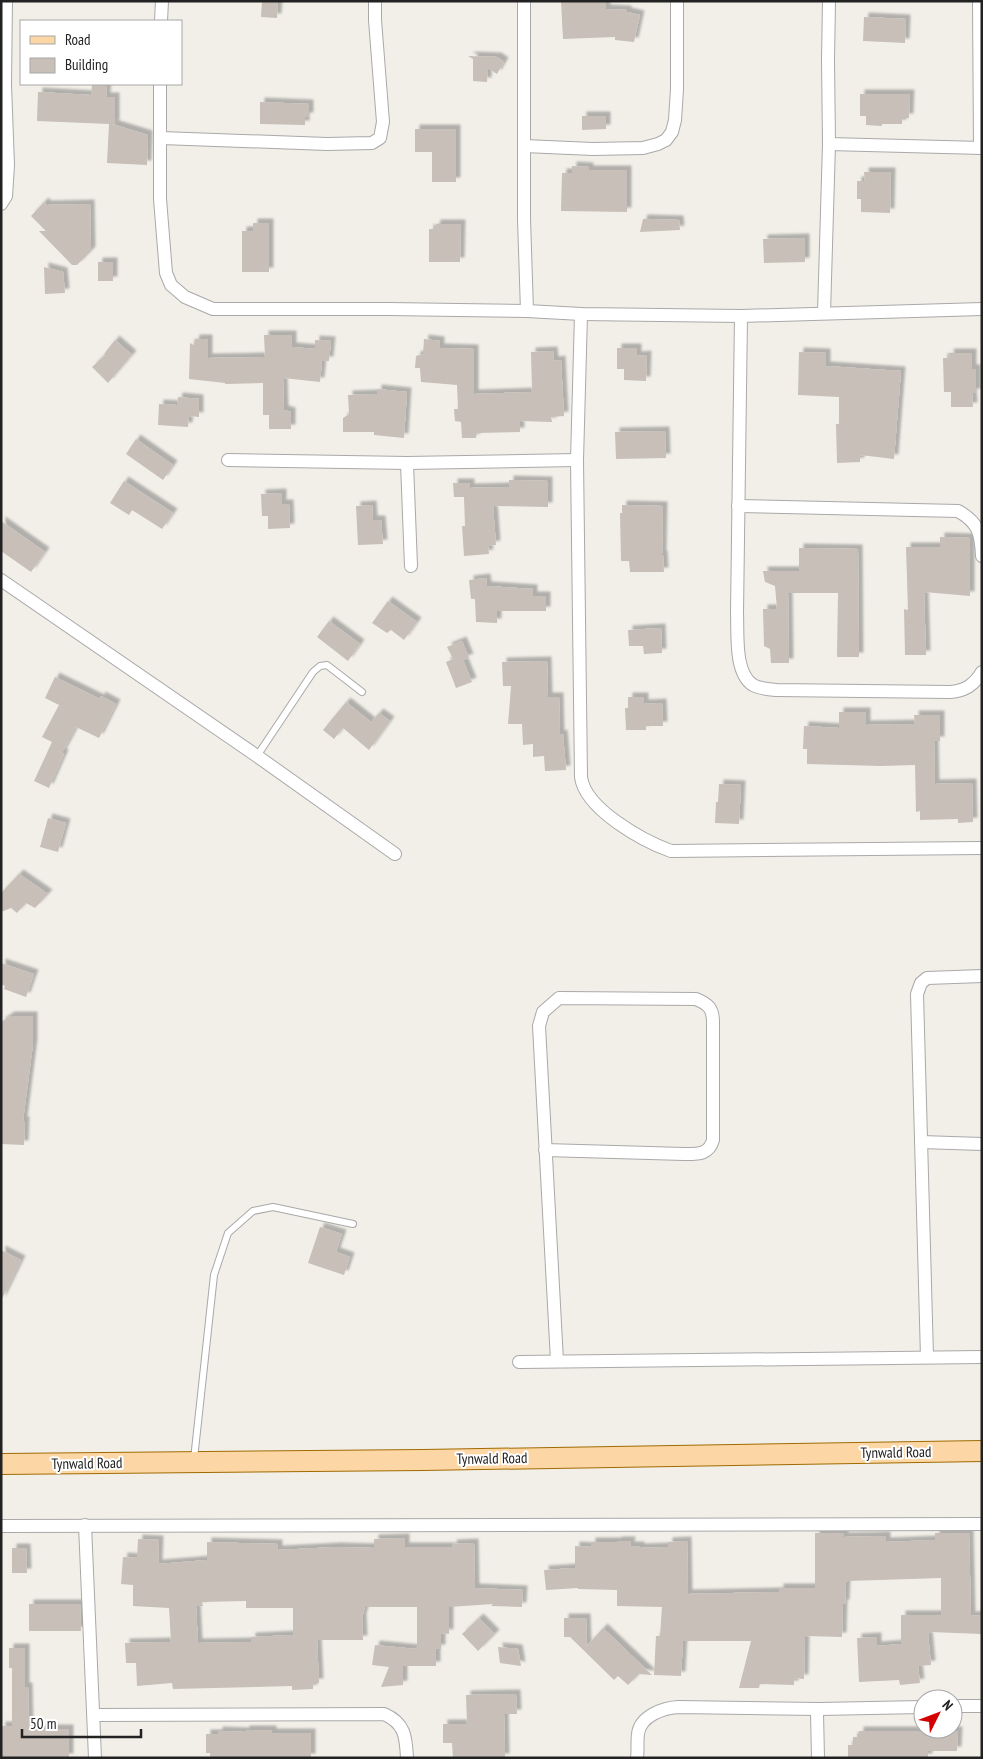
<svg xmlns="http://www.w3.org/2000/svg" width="983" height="1759" viewBox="0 0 983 1759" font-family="'PT Sans Narrow',sans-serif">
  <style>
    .building { fill: #c7bfb8; fill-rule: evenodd; filter: url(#shadow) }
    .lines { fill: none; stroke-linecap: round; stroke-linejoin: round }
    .lane-casing { stroke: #a9a9a9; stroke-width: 8 }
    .street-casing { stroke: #a9a9a9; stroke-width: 14 }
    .primary-casing { stroke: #a06b00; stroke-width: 22 }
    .lane { stroke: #fff; stroke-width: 6 }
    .street { stroke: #fff; stroke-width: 12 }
    .primary { stroke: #fcd6a4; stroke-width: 20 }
    .labels { text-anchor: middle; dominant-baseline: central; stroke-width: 4; stroke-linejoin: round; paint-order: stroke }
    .street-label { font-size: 15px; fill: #222; stroke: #fff }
  </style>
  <defs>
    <filter id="shadow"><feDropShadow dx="4.5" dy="-4.5" stdDeviation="1" flood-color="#0004"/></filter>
  </defs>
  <rect width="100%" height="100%" fill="#f2efe9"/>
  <g class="building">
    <path d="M 262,1 L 278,1 L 277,18 L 261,17 Z"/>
    <path d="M 561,1 L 606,1 L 606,9 L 627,10 L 627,12 L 640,15 L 634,42 L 615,40 L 615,37 L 563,39 Z"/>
    <path d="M 864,17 L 906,19 L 905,43 L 863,41 Z"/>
    <path d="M 468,56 L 497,57 L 504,62 L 497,74 L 488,68 L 487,82 L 473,81 L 473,59 Z"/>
    <path d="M 92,84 L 107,84 L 106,97 L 115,97 L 115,124 L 112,124 L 148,135 L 147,165 L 107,163 L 109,124 L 37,121 L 38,92 L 91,95 Z"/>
    <path d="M 860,94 L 910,94 L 909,118 L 902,118 L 902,124 L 882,124 L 882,126 L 866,125 L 866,116 L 860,116 Z"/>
    <path d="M 260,102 L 309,104 L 309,117 L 305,117 L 305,125 L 260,124 Z"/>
    <path d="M 582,116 L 606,116 L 606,129 L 582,130 Z"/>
    <path d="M 415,129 L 456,129 L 456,182 L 432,182 L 432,152 L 415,152 Z"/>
    <path d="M 572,166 L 589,167 L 589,170 L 627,170 L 627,212 L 561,211 L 562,173 L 572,173 Z"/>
    <path d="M 864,172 L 891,172 L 890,213 L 861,212 L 861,199 L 857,199 L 857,181 L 865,181 Z"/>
    <path d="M 44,202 L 47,205 L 90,204 L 91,251 L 77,265 L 72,265 L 39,231 L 46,231 L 31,216 Z"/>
    <path d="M 643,219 L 679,220 L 680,230 L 640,232 Z"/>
    <path d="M 253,223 L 269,223 L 269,272 L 242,272 L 242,231 L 253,231 Z"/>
    <path d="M 436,224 L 461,224 L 460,262 L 429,262 L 429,229 L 435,229 Z"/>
    <path d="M 805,238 L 805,262 L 764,263 L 763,239 Z"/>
    <rect x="98" y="262" width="15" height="19"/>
    <path d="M 44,267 L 63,272 L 65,293 L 45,294 Z"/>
    <path d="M 264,335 L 292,335 L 292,347 L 315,349 L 315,340 L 331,341 L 329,361 L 322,361 L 320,382 L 283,378 L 284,410 L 291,412 L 291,429 L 269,429 L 269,415 L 263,415 L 263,383 L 225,384 L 225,383 L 189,379 L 190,343 L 194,345 L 195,339 L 208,339 L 208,358 L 265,357 Z"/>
    <path d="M 424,339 L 440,341 L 440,348 L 474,349 L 474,394 L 532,392 L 531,352 L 553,351 L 554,361 L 561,360 L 564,416 L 551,417 L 552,422 L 520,421 L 520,432 L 477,433 L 476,438 L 462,438 L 461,422 L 455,421 L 454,409 L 458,409 L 457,385 L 421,382 L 420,368 L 415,368 L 416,356 L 423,354 Z"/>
    <path d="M 115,340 L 132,355 L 108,383 L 92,367 L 105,355 L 104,354 Z"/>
    <path d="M 617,348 L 637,348 L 637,356 L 647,355 L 646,381 L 624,380 L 624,369 L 617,369 Z"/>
    <path d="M 799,352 L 826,353 L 826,366 L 901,371 L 894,459 L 860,455 L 860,462 L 837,463 L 836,424 L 839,424 L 839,397 L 798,395 Z"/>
    <path d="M 949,353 L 972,353 L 972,369 L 976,369 L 976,393 L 972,393 L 973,407 L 951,407 L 951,392 L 944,392 L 943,358 L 950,358 Z"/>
    <path d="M 377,389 L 407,392 L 404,438 L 374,435 L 374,432 L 343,432 L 343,418 L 349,414 L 348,395 L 377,394 Z"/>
    <path d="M 178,397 L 199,399 L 199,417 L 189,416 L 188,427 L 158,425 L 159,404 L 177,405 Z"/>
    <path d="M 665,431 L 666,458 L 616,459 L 615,432 Z"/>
    <path d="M 136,439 L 173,465 L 163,480 L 126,454 Z"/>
    <path d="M 509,480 L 548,481 L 548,507 L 493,506 L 496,545 L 488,546 L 489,554 L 464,556 L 462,526 L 465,526 L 464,497 L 454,497 L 453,483 L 470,483 L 470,488 L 509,487 Z"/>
    <path d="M 124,481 L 173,513 L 162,529 L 132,510 L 129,515 L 110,503 Z"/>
    <path d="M 282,493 L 282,504 L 289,504 L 290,528 L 268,529 L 268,516 L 262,516 L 261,494 Z"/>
    <path d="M 372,505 L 373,520 L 381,520 L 383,544 L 358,545 L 356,506 Z"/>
    <path d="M 622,505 L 663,506 L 662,555 L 663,555 L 664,572 L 630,572 L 629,561 L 621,561 L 620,513 L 622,513 Z"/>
    <path d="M 1,521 L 45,552 L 31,572 L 1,551 Z"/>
    <path d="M 940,537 L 970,538 L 970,596 L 924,592 L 926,655 L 905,655 L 904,609 L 908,610 L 906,547 L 940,547 Z"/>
    <path d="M 799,548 L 858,549 L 859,657 L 837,657 L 838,593 L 788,593 L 789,663 L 771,663 L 770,649 L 764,646 L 763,609 L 777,609 L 775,586 L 765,582 L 763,571 L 799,571 Z"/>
    <path d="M 486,578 L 487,586 L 533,589 L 533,596 L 546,596 L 546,611 L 497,611 L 497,623 L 476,622 L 475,599 L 471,599 L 469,580 Z"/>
    <path d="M 388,601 L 417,622 L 404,640 L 391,630 L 387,633 L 372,623 Z"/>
    <path d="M 329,621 L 360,644 L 348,661 L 317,637 Z"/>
    <path d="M 661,628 L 662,653 L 644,654 L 643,646 L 629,646 L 628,630 Z"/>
    <path d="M 462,641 L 469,658 L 463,660 L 472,682 L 456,688 L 446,662 L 453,659 L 447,647 Z"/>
    <path d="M 547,661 L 548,697 L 559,697 L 560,735 L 563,734 L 566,770 L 545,771 L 544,756 L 533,757 L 533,744 L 523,745 L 522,724 L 508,724 L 511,686 L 503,686 L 502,662 Z"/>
    <path d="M 55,677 L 100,699 L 101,696 L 116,704 L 99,738 L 76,727 L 62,753 L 64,754 L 49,788 L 34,781 L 52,742 L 42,737 L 59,705 L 45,698 Z"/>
    <path d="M 628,697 L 644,697 L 644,704 L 662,703 L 663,726 L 646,726 L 646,730 L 626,730 L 625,708 L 628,708 Z"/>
    <path d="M 346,702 L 371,722 L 379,713 L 390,721 L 369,750 L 343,728 L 334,739 L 323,730 Z"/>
    <path d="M 839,712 L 866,712 L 866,725 L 915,724 L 914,715 L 940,715 L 940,741 L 934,741 L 935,784 L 972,783 L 973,822 L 958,823 L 958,819 L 920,820 L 920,811 L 916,812 L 915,765 L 881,766 L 807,764 L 807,749 L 803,749 L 804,726 L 839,728 Z"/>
    <path d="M 719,784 L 741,785 L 739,824 L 715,823 L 716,802 L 718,802 Z"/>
    <path d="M 48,818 L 66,823 L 58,852 L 40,847 Z"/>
    <path d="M 19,874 L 48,894 L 35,908 L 26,903 L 17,913 L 11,908 L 1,912 L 1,893 Z"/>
    <path d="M 1,963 L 34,974 L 26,997 L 4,989 L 5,986 L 1,984 Z"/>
    <path d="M 10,1016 L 33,1016 L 33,1044 L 23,1121 L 25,1121 L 24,1145 L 1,1144 L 1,1022 Z"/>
    <path d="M 320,1227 L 342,1234 L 336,1252 L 350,1257 L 344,1275 L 308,1263 Z"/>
    <path d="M 1,1250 L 21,1260 L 1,1301 Z"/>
    <path d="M 815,1533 L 844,1533 L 844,1537 L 886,1536 L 886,1542 L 935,1540 L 935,1533 L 969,1533 L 971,1616 L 982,1615 L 982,1634 L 930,1632 L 930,1634 L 928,1634 L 931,1665 L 918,1666 L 920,1683 L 900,1685 L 899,1680 L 859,1682 L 857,1638 L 877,1637 L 877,1646 L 901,1644 L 901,1615 L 941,1615 L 941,1578 L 848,1581 L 846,1582 L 845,1604 L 843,1604 L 842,1637 L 805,1636 L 804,1679 L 794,1678 L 794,1685 L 760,1684 L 759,1688 L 739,1688 L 751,1641 L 683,1641 L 681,1676 L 654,1675 L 656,1636 L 660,1636 L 662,1607 L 617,1606 L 617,1590 L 578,1589 L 578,1588 L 546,1590 L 544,1570 L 575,1568 L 575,1546 L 591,1547 L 591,1542 L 617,1542 L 617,1541 L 631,1541 L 630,1546 L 640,1546 L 640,1548 L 668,1547 L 668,1542 L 687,1541 L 688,1594 L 779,1592 L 779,1588 L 815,1588 Z"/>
    <path d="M 405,1538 L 405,1547 L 453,1547 L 452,1544 L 474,1543 L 475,1588 L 523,1590 L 522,1607 L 491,1606 L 493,1604 L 449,1607 L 449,1634 L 441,1633 L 441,1649 L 436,1649 L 436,1666 L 403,1666 L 403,1685 L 381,1687 L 389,1667 L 372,1665 L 375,1645 L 416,1649 L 416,1647 L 417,1647 L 417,1607 L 365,1607 L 362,1618 L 363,1640 L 317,1640 L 319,1683 L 313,1683 L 313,1689 L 292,1690 L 292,1686 L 173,1689 L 172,1683 L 137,1686 L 136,1663 L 126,1663 L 125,1643 L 171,1642 L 169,1608 L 133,1606 L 133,1585 L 121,1584 L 123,1557 L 137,1558 L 138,1539 L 159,1540 L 158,1564 L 207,1560 L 207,1542 L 278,1544 L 278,1550 L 336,1547 L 374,1548 L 374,1539 ZM 246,1601 L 246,1608 L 293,1608 L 293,1635 L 251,1637 L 251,1642 L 198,1643 L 196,1606 L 203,1606 L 202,1602 Z"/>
    <path d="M 12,1548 L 26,1548 L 27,1573 L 12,1573 Z"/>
    <path d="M 29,1604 L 80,1604 L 81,1631 L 29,1631 Z"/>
    <path d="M 479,1618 L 495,1634 L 478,1651 L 462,1634 Z"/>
    <path d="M 564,1618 L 586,1618 L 587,1646 L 603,1628 L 652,1675 L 639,1674 L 628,1685 L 618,1676 L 614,1680 L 570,1637 L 564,1637 Z"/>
    <path d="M 498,1647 L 518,1649 L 521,1666 L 500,1663 Z"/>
    <path d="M 9,1648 L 25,1648 L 25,1687 L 28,1687 L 29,1729 L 69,1729 L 69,1758 L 1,1758 L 1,1726 L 12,1726 L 12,1668 L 9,1668 Z"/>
    <path d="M 516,1694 L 517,1714 L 504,1714 L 505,1758 L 453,1758 L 452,1743 L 443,1743 L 443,1724 L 467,1724 L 466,1695 Z"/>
    <path d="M 245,1730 L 272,1730 L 272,1733 L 311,1733 L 311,1758 L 210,1758 L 210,1753 L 206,1753 L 206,1734 L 218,1734 L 218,1731 L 245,1732 Z"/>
    <path d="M 859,1731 L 958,1731 L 957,1751 L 928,1751 L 928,1758 L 848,1758 L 848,1745 L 853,1745 L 853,1737 L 859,1737 Z"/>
  </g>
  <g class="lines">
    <g class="lane-casing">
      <g id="lane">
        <path d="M 257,756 L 313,672 L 320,666 L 327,665 L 362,692"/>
        <path d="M 194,1459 L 214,1275 L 228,1233 L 253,1211 L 273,1207 L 353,1224"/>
      </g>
    </g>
    <g class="street-casing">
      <g id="street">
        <path d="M 524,1 L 524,219 L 527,311"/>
        <path d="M 979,1 L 980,148"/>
        <path d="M 161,21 L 162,1"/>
        <path d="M 160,84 L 160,199 L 166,273 L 171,285 L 185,297 L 213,309 L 389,309 L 527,311 L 581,314 L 741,316 L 982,309"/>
        <path d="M 161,138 L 327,144 L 372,143 L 380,138 L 383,122 L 375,20 L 375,1"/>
        <path d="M 829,144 L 982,148"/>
        <path d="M 524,146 L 593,149 L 643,148 L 658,144 L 666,140 L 672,132 L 675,120 L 677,89 L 677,1"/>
        <path d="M 1,204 L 6,196 L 8,165 L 5,85 L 6,1"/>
        <path d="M 824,313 L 829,144 L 828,60 L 829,1"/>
        <path d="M 581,314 L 577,460 L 581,777 C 585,809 643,841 671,851 L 982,848"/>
        <path d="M 741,316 L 737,613 C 738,633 734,673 753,685 C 760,689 769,689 776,690 L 950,692 C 965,691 974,685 982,672"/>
        <path d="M 228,460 L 407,463 L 577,460"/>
        <path d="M 407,463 L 411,566"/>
        <path d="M 738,506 L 958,511 C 978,522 981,533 982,556"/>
        <path d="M 1,580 L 257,756 L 395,854"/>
        <path d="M 921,1142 L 982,1144"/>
        <path d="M 545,1150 L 684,1154 C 697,1154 709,1155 713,1140 L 713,1022 C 713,1008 708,1004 696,999 L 559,998 L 543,1012 L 539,1026 L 557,1361"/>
        <path d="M 927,1357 L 917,994 L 921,983 L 927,978 L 982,976"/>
        <path d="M 519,1362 L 982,1357"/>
        <path d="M 85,1525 L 95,1758"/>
        <path d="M 1,1526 L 982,1524"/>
        <path d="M 953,1706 L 982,1706"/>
        <path d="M 94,1715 L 384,1714 C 405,1723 406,1737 407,1758"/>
        <path d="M 637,1758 C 638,1750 637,1741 638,1734 C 640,1716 663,1708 678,1707 L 819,1709 L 923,1707"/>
        <path d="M 818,1758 L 817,1713 L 819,1709"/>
      </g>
    </g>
    <g class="primary-casing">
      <path id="primary" d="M 1,1464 L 423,1460 L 982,1451"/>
    </g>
    <use href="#lane" class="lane"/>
    <use href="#street" class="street"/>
    <use href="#primary" class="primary"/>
  </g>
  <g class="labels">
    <g class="street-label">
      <text transform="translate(896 1452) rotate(-1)">Tynwald Road</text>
      <text transform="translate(492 1458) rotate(-1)">Tynwald Road</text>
      <text transform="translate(87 1463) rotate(-1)">Tynwald Road</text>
    </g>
  </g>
  <rect width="983" height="1759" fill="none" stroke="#222222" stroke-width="5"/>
  <rect x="20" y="20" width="162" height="65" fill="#ffffff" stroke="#a7a7a7"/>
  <rect x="30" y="36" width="25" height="8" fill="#fcd6a4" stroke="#a7a7a7"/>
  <text x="65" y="45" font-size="15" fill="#222222">Road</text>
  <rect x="30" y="58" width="25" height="15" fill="#c7bfb8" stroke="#a7a7a7"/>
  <text x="65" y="70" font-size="15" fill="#222222">Building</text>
  <g transform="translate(938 1714) rotate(48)"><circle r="24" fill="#ffffff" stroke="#a7a7a7"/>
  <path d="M0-4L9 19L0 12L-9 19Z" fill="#d40000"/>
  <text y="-8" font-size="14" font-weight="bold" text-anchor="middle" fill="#222222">N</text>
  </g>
  <path d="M22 1729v8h119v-8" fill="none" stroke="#222222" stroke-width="2.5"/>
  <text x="30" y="1729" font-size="15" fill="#222222" stroke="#ffffff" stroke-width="4" paint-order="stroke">50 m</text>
</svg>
